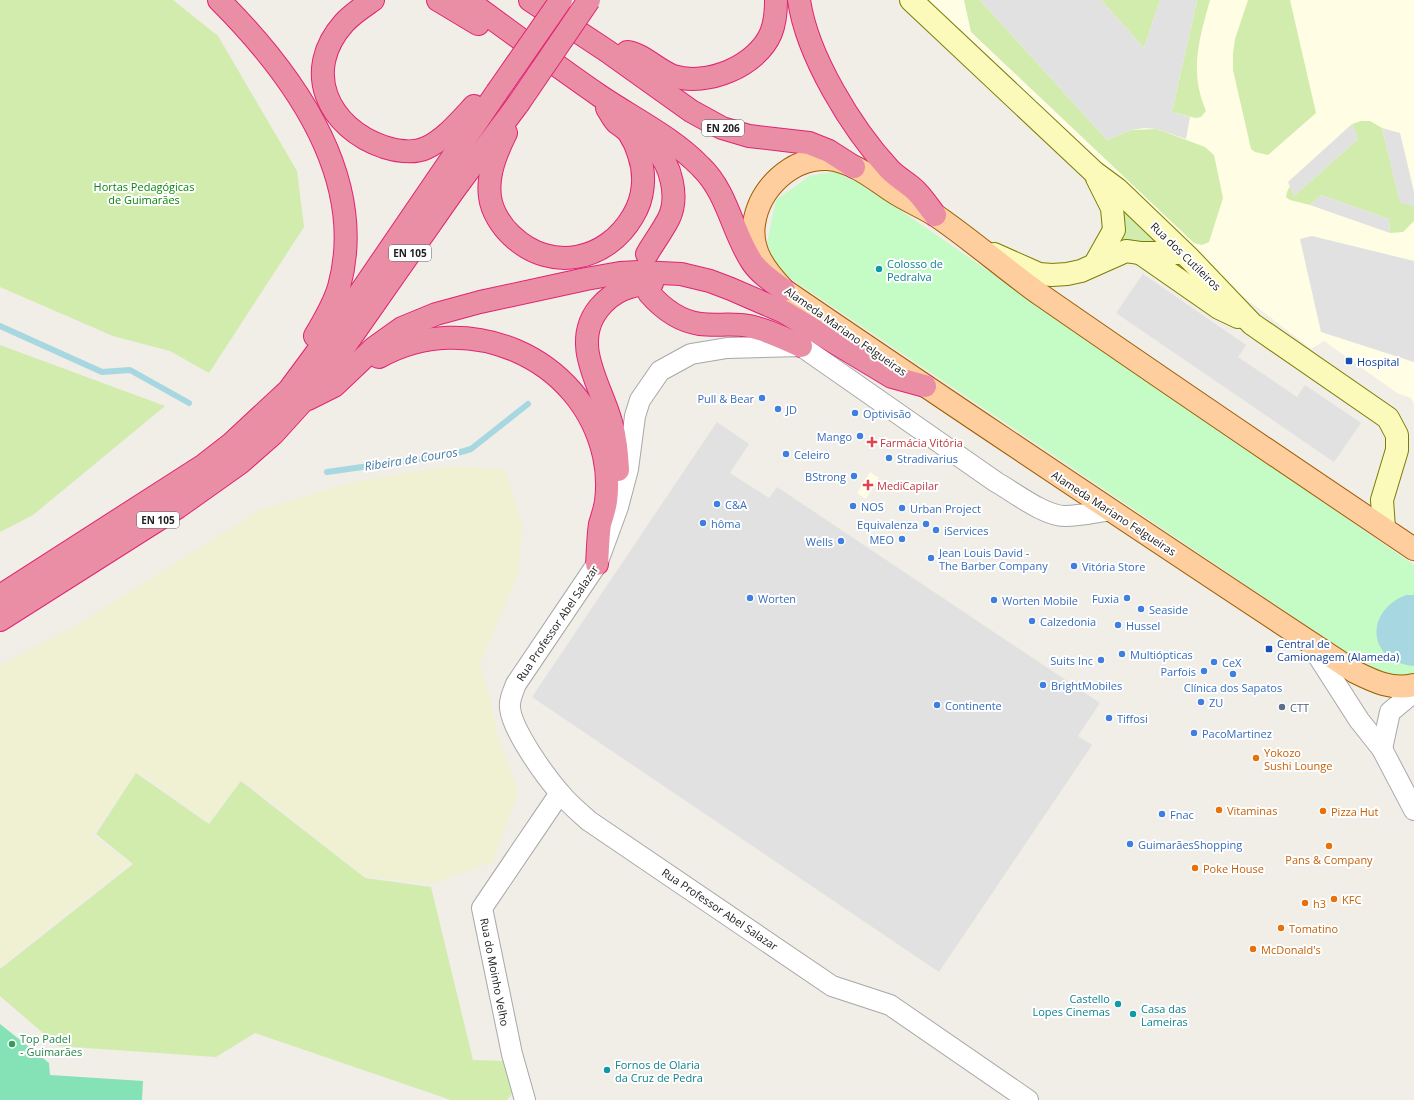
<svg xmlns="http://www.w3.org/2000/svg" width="1414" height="1100" viewBox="0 0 1414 1100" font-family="'Open Sans',sans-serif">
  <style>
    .education { fill: #fffde3 }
    .farmland { fill: #f0f0d3 }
    .grass { fill: #d1ecad }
    .park { fill: #c5fbc5 }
    .pitch { fill: #84e2b6 }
    .parking { fill: #e1e1e1 }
    .water { fill: #a7d7e0 }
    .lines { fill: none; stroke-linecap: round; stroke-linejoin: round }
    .stream { stroke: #a7d7e0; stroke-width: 6 }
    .street-casing { stroke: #a8a8a8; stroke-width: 22 }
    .secondary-casing { stroke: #7a7e02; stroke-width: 24 }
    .primary-casing { stroke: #9e5d00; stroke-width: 24 }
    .highway-casing { stroke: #e02373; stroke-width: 24 }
    .street { stroke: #fff; stroke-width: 20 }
    .secondary { stroke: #fbfabb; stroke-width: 22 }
    .primary { stroke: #fece9f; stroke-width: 22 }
    .highway { stroke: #ea8ea6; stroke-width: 22 }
    .highway-bridge-casing { stroke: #e02373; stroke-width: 24; stroke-linecap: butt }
    .highway-bridge { stroke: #ea8ea6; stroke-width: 22 }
    .culture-dot { fill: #0f9aa8; stroke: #fff; stroke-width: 1.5 }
    .transit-dot { fill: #1a4fb4; stroke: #fff; stroke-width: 1.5 }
    .shop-dot { fill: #3f7fe0; stroke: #fff; stroke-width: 1.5 }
    .health-dot { fill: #e0444e; stroke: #fff; stroke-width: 1.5 }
    .service-dot { fill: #5c6f8a; stroke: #fff; stroke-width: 1.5 }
    .food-dot { fill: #e8710a; stroke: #fff; stroke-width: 1.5 }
    .leisure-dot { fill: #2e9e5b; stroke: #fff; stroke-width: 1.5 }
    .labels { text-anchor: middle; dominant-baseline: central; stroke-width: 4; stroke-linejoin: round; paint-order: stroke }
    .shield { fill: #fff; stroke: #646464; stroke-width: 1 }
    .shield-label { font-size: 10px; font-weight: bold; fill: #212121 }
    .park-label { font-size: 11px; fill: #098509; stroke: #fff }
    .street-label { font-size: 11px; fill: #212121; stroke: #fff }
    .culture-label { font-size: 11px; fill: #0d838f; stroke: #fff; text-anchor: start }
    .transit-label { font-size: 11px; fill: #164399; stroke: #fff; text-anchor: start }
    .shop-label { font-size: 11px; fill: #366cbe; stroke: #fff; text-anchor: start }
    .health-label { font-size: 11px; fill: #be3a42; stroke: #fff; text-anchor: start }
    .service-label { font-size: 11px; fill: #4e5e75; stroke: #fff; text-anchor: start }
    .food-label { font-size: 11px; fill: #c56008; stroke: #fff; text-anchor: start }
    .leisure-label { font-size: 11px; fill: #27864d; stroke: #fff; text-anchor: start }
    .water-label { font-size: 12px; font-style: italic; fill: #437ba4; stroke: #fff }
  </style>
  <rect width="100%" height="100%" fill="#f1ede7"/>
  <g class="education">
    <path d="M 929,0 L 1414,0 L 1414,404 L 1411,398 L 1397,393 L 1324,341 L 1311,349 L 1236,291 Z"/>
    <path d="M 870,472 L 879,478 L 866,499 L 857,493 Z"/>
  </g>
  <path class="farmland" d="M 450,466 L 505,469 L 522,523 L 518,575 L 480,663 L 490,697 L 496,729 L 518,792 L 493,862 L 430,884 L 363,876 L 242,779 L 209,822 L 138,772 L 92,835 L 130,863 L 0,967 L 0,665 L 75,626 L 259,510 L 357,481 Z"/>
  <g class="grass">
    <path d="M 0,0 L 173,0 L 218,36 L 297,171 L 304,227 L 209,373 L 170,351 L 113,336 L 0,287 Z"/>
    <path d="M 964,0 L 980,0 L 1107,140 L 1131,130 L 1157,129 L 1205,147 L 1214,155 L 1223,198 L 1209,242 L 1202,245 L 1194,243 L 971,32 Z"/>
    <path d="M 1101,0 L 1160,0 L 1144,48 Z"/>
    <path d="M 1197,0 L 1210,0 C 1199,40 1189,71 1206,111 L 1201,117 L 1195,118 L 1172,112 Z"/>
    <path d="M 1248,0 L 1290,0 L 1316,113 L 1268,155 L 1255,152 L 1251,149 L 1233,70 L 1233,54 L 1235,39 Z"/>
    <path d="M 1361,121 L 1370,121 L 1382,128 L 1400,202 L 1414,206 L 1414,221 L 1403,232 L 1390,233 L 1389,219 L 1321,195 L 1310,205 L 1290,200 L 1286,197 L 1287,192 L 1290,186 L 1294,196 L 1358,139 L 1352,124 Z"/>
    <path d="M 1119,205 L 1170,248 L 1118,246 Z"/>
    <path d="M 0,345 L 165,406 L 33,515 L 0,532 Z"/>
    <path d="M 136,773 L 209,824 L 241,781 L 365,878 L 431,887 L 473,1060 L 506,1061 L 516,1089 L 507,1100 L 451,1100 L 255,1033 L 216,1057 L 58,1046 L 0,996 L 0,969 L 133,864 L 96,834 Z"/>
  </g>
  <path class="park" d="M 833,172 C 850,175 862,185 877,194 L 1414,565 L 1414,673 C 1395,679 1378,671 1361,662 L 784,274 L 775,262 L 767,243 L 776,200 L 810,176 Z"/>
  <path class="pitch" d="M 0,1024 L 49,1063 L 50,1075 L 143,1081 L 142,1100 L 0,1100 Z"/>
  <g class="parking">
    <path d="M 980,0 L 1101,0 L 1144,48 L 1160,0 L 1197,0 L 1172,112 L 1190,117 L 1186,139 L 1157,129 L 1144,128 L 1131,130 L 1107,140 Z"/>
    <path d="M 1352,124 L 1358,139 L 1294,196 L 1288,182 Z"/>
    <path d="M 1382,128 L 1400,133 L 1414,192 L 1414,206 L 1400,203 Z"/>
    <path d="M 1321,195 L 1389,219 L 1390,233 L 1310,205 Z"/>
    <path d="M 1312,236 L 1414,261 L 1414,362 L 1321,332 L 1300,239 Z"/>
    <path d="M 1143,274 L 1246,345 L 1238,357 L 1297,397 L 1305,385 L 1361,423 L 1334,462 L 1116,313 Z"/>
    <path d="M 717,422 L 749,444 L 730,473 L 769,498 L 777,487 L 1100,703 L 1078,736 L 1092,745 L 939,972 L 532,697 Z"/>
  </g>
  <path class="water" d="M 1406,595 L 1414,595 L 1414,666 C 1368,662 1363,612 1406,595 Z"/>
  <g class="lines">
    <g class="stream">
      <path d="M 0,326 L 102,372 L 130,370 L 189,403"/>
      <path d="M 327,472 L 454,454 L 471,449 L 528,404"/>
    </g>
    <g class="street-casing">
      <g id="street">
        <path d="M 1309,642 L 1359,720 L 1382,749 L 1414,810"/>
        <path d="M 1382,749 L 1390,712 L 1414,692"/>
        <path d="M 525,1100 L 512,1054 L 482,908 L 560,793"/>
        <path d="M 1028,1100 L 890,1005 L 832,986 L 589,821 C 579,812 568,803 560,793 C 545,776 512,730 510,708 C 509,700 513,692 516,684 L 597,564 L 618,507 L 628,469 L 635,416 L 640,400 L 660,371 L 691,354 L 727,348 L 801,346 L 996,482 C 1014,492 1044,516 1065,516 C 1081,516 1096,512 1111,510"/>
      </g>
    </g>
    <g class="secondary-casing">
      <g id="secondary">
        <path d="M 911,0 L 1094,172 L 1117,189 L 1190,259 L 1252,324 L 1388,418 L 1397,435 L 1397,450 L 1382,500 L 1384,528"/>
        <path d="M 1140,253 L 1219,308 L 1238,317"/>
        <path d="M 994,254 L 1039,274 L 1052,275 L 1067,274 L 1081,271 L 1126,251 L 1140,253 L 1183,253"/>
        <path d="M 1095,264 L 1114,230 L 1112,208 L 1097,178"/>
      </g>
    </g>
    <g class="primary-casing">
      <path id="primary" d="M 1414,549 C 1289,465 1165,381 1041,295 C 1006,270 974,242 938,217 C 925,208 909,202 895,193 C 875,180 853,161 828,159 C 791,157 759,189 754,224 C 750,251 766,271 784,290 C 973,419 1164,546 1355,672 C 1375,682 1392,690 1414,685"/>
    </g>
    <g class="highway-casing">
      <g id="highway">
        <path d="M 219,0 C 293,74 369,177 339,287 C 334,304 324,321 315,336"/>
        <path d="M 373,0 C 363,7 352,14 344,23 C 301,71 328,128 384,147 C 397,151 413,154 426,148 C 445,139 460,121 474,106"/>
        <path d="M 438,0 L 478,24"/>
        <path d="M 467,0 C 511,32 555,65 600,96 C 634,119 672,137 701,167 C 728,193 732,232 752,262 C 760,274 773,282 784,290"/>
        <path d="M 530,0 L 607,51 L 691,111 L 722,128 L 749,136 L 809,143 L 829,151 L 854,167"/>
        <path d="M 799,0 C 807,56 852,129 890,170 C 898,178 908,183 916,191 C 923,198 929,207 935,215"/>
        <path d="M 627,52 C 641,53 659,71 673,76 C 707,87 757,66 771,33 C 775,23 776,11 776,0"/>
        <path d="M 630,132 C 638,137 649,142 655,149 C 671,164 679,197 669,218 C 663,230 654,242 647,254"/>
        <path d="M 506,133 C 496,153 487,175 490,197 C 492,212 502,227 512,236 C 551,273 607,261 633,216 C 644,198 646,175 639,155 C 637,148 633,139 629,133 C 626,129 621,126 617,123 C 613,119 610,113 607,108"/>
        <path d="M 649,293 C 662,308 679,321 700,324 C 716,326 733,323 749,326 C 767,330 784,338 801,346"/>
        <path d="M 379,357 C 466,308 582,356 604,456 C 607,470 608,486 606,501 C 605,509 602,517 600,524 C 598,537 598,551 597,564"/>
        <path d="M 308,399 L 334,386 L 374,348 L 402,328 L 436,314 L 480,302 L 586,279 L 620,273 L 639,272 L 681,274 L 710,281 L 731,289 L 784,312 L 892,377 L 925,386"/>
        <path d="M 618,470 C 617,454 616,438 611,422 C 601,385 570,344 599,308 C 614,290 630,285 652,283"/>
        <path d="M 0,596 L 204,465 L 231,444 L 289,390 L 349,309 L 497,92"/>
        <path d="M 0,620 L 178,507 L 240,463 L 273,434 L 302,402 L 342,350 L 454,190 L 518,104"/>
      </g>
    </g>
    <use href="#street" class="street"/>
    <use href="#secondary" class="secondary"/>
    <use href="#primary" class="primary"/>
    <use href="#highway" class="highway"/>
    <g class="highway-bridge-casing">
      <g id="highway-bridge">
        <path d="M 497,92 L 561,0"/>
        <path d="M 518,104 L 589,0"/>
      </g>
    </g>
    <use href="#highway-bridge" class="highway-bridge"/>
  </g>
  <g class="culture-dot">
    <circle cx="879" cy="269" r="4"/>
    <circle cx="1118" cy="1004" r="4"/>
    <circle cx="1133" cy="1014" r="4"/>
    <circle cx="607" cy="1070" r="4"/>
  </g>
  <g class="transit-dot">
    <rect x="1345" y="357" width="8" height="8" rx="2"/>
    <rect x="1265" y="645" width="8" height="8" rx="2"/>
  </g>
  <g class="shop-dot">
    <circle cx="762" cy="398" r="4"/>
    <circle cx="778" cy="409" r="4"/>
    <circle cx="855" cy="413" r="4"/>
    <circle cx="860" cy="436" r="4"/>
    <circle cx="786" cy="454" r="4"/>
    <circle cx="889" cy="458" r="4"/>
    <circle cx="854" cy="476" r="4"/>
    <circle cx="717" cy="504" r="4"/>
    <circle cx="853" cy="506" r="4"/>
    <circle cx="902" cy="508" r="4"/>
    <circle cx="703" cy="523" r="4"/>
    <circle cx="926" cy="524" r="4"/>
    <circle cx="936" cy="530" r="4"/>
    <circle cx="902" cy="539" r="4"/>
    <circle cx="841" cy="541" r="4"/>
    <circle cx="931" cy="558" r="4"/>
    <circle cx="1074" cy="566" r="4"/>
    <circle cx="750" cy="598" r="4"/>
    <circle cx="1127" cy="598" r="4"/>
    <circle cx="994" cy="600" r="4"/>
    <circle cx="1141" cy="609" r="4"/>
    <circle cx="1032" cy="621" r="4"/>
    <circle cx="1118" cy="625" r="4"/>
    <circle cx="1122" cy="654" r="4"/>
    <circle cx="1101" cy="660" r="4"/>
    <circle cx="1214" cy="662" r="4"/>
    <circle cx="1204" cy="671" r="4"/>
    <circle cx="1233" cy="674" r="4"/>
    <circle cx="1043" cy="685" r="4"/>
    <circle cx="1201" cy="702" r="4"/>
    <circle cx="937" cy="705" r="4"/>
    <circle cx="1109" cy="718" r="4"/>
    <circle cx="1194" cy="733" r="4"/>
    <circle cx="1162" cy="814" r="4"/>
    <circle cx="1130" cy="844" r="4"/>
  </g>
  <g class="health-dot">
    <path d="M870 436h4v4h4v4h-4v4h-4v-4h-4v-4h4z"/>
    <path d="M866 479h4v4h4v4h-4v4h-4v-4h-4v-4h4z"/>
  </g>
  <circle class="service-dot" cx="1282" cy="707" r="4"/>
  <g class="food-dot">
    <circle cx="1256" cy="758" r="4"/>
    <circle cx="1219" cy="810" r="4"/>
    <circle cx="1323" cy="811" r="4"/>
    <circle cx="1329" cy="846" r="4"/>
    <circle cx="1195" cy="868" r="4"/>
    <circle cx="1334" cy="899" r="4"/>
    <circle cx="1305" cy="903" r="4"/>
    <circle cx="1281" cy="928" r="4"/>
    <circle cx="1253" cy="949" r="4"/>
  </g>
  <circle class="leisure-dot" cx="12" cy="1044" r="4"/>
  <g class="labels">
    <g class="shield">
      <rect x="702" y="120" width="42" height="16" rx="3"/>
      <rect x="389" y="245" width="42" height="16" rx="3"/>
      <rect x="137" y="512" width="42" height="16" rx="3"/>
    </g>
    <g class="shield-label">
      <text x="723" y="128">EN 206</text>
      <text x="410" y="253">EN 105</text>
      <text x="158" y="520">EN 105</text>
    </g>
    <g class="park-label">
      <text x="144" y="186">Hortas Pedagógicas<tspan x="144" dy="13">de Guimarães</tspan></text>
    </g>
    <g class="street-label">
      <text transform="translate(1186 256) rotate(44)">Rua dos Cutileiros</text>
      <text transform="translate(846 331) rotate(35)">Alameda Mariano Felgueiras</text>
      <text transform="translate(1114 513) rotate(33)">Alameda Mariano Felgueiras</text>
      <text transform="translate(557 623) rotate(-56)">Rua Professor Abel Salazar</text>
      <text transform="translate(720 909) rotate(34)">Rua Professor Abel Salazar</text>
      <text transform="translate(495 972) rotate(79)">Rua do Moinho Velho</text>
    </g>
    <g class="culture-label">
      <text x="887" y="263">Colosso de<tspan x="887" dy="13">Pedralva</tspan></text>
      <text x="1110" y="998" text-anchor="end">Castello<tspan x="1110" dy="13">Lopes Cinemas</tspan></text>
      <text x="1141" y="1008">Casa das<tspan x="1141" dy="13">Lameiras</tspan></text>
      <text x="615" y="1064">Fornos de Olaria<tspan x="615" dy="13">da Cruz de Pedra</tspan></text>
    </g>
    <g class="transit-label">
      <text x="1357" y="361">Hospital</text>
      <text x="1277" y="643">Central de<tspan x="1277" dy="13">Camionagem (Alameda)</tspan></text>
    </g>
    <g class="shop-label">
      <text x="754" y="398" text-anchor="end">Pull &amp; Bear</text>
      <text x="786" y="409">JD</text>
      <text x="863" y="413">Optivisão</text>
      <text x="852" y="436" text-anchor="end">Mango</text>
      <text x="794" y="454">Celeiro</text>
      <text x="897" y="458">Stradivarius</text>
      <text x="846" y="476" text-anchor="end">BStrong</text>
      <text x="725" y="504">C&amp;A</text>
      <text x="861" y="506">NOS</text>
      <text x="910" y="508">Urban Project</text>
      <text x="711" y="523">hôma</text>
      <text x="918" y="524" text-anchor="end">Equivalenza</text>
      <text x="944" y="530">iServices</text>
      <text x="894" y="539" text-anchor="end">MEO</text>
      <text x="833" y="541" text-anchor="end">Wells</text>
      <text x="939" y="552">Jean Louis David -<tspan x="939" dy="13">The Barber Company</tspan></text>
      <text x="1082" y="566">Vitória Store</text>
      <text x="758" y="598">Worten</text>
      <text x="1119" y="598" text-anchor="end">Fuxia</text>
      <text x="1002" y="600">Worten Mobile</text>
      <text x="1149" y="609">Seaside</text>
      <text x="1040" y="621">Calzedonia</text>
      <text x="1126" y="625">Hussel</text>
      <text x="1130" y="654">Multiópticas</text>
      <text x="1093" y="660" text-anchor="end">Suits Inc</text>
      <text x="1222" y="662">CeX</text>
      <text x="1196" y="671" text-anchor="end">Parfois</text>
      <text x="1051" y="685">BrightMobiles</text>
      <text x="1233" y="687" text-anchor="middle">Clínica dos Sapatos</text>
      <text x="1209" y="702">ZU</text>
      <text x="945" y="705">Continente</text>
      <text x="1117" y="718">Tiffosi</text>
      <text x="1202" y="733">PacoMartinez</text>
      <text x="1170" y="814">Fnac</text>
      <text x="1138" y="844">GuimarãesShopping</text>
    </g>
    <g class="health-label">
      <text x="880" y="442">Farmácia Vitória</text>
      <text x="877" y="485">MediCapilar</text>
    </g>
    <g class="service-label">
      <text x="1290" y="707">CTT</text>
    </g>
    <g class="food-label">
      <text x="1264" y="752">Yokozo<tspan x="1264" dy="13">Sushi Lounge</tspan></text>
      <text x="1227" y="810">Vitaminas</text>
      <text x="1331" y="811">Pizza Hut</text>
      <text x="1329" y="859" text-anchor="middle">Pans &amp; Company</text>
      <text x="1203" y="868">Poke House</text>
      <text x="1342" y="899">KFC</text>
      <text x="1313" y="903">h3</text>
      <text x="1289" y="928">Tomatino</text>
      <text x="1261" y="949">McDonald's</text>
    </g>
    <g class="leisure-label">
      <text x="20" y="1038">Top Padel<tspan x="20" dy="13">- Guimarães</tspan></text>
    </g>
    <g class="water-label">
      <text transform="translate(411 459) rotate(-9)">Ribeira de Couros</text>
    </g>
  </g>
</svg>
